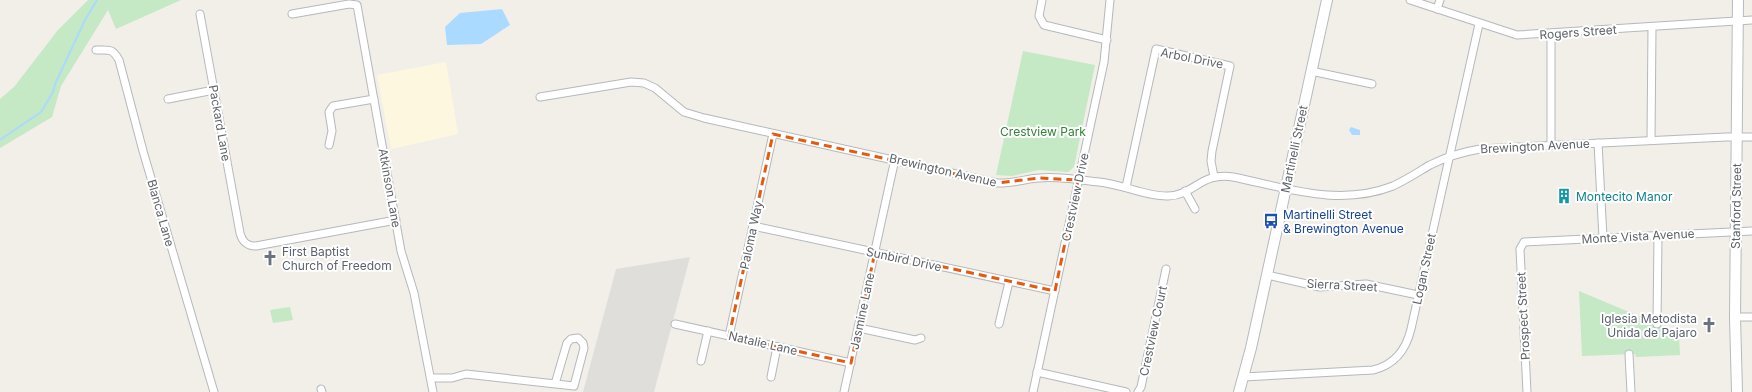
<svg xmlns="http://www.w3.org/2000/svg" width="1752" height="392" viewBox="0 0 1752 392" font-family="Inter,sans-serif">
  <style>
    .commercial { fill: #fef7e0 }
    .industrial { fill: #e0deda }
    .green { fill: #c5e8c5 }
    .water { fill: #aadaff }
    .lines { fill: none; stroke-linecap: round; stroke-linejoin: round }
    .stream { stroke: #aadaff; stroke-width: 2 }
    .street-casing { stroke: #b5b8bc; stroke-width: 9 }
    .secondary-casing { stroke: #b6babf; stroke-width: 12 }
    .street { stroke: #fff; stroke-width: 7 }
    .secondary { stroke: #fff; stroke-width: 10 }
    .marked { fill: none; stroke: #e8590c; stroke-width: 3; stroke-dasharray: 8 5; stroke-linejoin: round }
    .labels { text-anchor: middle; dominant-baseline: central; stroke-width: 4; stroke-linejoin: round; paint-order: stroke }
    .street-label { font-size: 12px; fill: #5f6368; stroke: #fff }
    .park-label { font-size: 12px; fill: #348238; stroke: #fff }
    .culture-label { font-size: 12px; fill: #0d838f; stroke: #fff; text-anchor: start }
    .transit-label { font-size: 12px; fill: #164399; stroke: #fff; text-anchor: start }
    .worship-label { font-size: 12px; fill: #5b616d; stroke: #fff; text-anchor: start }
  </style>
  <rect width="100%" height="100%" fill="#f1efe8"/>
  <path class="commercial" d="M 446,62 L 458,134 L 391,149 L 377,75 Z"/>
  <path class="industrial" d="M 690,257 L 654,392 L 583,392 L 616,269 Z"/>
  <g class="green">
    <path d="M 88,0 L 181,0 L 116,29 L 108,10 L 61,86 L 52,117 L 0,148 L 0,99 L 14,87 L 58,30 Z"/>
    <path d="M 1023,51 L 1095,65 L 1074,167 L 1068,172 L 1039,170 L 1012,176 L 996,175 Z"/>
    <path d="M 1579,291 L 1679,333 L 1680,355 L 1636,357 L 1635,354 L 1582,356 Z"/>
    <path d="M 290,307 L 293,320 L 273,323 L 270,310 Z"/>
  </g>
  <g class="water">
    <path d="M 502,9 L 510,25 L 481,44 L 447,45 L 445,27 L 460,13 Z"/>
    <path d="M 1351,127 L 1360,130 L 1360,135 L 1352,135 L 1349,130 Z"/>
  </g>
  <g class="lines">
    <path class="stream" d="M 0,140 L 41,112 L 53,92 L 55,84 L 85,20 L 97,0"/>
    <g class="street-casing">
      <g id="street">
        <path d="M 1042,0 L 1039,16 L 1044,25 L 1107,40"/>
        <path d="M 1410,0 L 1517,35 L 1752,20"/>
        <path d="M 1437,9 L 1440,0"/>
        <path d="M 200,14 L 240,233 C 242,241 246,246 256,246 L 396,220"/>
        <path d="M 292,14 L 349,4 L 357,5 L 401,251 L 414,293 L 433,392"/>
        <path d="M 96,50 C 110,50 112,48 119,60 L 143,151 L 214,392"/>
        <path d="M 1311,71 L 1372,84"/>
        <path d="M 540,97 L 631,82 L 644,83 L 655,88 L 684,112 L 704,118 L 997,183 C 1012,184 1024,179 1039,178 C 1058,176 1080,180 1099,182 C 1121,184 1148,197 1168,196 C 1195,195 1200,172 1233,177 C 1287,188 1339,207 1393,186 C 1406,180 1418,172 1430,165 C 1446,157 1462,152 1480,149 L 1726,137 L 1752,137"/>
        <path d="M 168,99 L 214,90"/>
        <path d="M 1651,140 L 1652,27"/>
        <path d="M 1598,143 L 1603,238"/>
        <path d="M 329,145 L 332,131 L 329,112 L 333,106 L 374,99"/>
        <path d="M 1551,145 L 1551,34"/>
        <path d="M 1126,187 L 1156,49 L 1230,66 L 1212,151 L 1211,161 L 1214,177"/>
        <path d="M 1185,191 L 1195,209"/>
        <path d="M 753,226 L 1055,291"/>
        <path d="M 1267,275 L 1320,287 L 1366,284 L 1418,295"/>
        <path d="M 1735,317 L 1752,317"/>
        <path d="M 675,324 L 851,363"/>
        <path d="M 999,324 L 1009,282"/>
        <path d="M 1657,324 L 1658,235"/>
        <path d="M 859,328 L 915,340 L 921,338"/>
        <path d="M 729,336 L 773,134"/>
        <path d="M 1629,354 L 1631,392"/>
        <path d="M 701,361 L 708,331"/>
        <path d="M 1037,372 L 1126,392"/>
        <path d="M 771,377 L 777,347"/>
        <path d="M 1243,377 L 1373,370 C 1394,365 1406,350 1411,329 L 1479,24"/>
        <path d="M 431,378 L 452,378 L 466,374 L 574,386 L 584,348 L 583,343 L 578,338 L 571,339 L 567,343 L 555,384"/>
        <path d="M 321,389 L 322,392"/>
        <path d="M 844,392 L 895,159"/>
        <path d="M 1033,392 L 1104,62 L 1110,0"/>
        <path d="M 1138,392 L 1141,387 L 1166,269"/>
        <path d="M 1527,392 L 1520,249 L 1524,242 L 1752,231"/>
      </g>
    </g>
    <g class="secondary-casing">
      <g id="secondary">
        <path d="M 1239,392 L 1251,348 L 1327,0"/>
        <path d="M 1737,392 L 1735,317 L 1738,0"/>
      </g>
    </g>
    <use href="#street" class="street"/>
    <use href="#secondary" class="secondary"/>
  </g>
  <path class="marked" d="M 773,134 L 997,183 L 1039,178 L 1078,180 L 1055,291 L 875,252 L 851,363 L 729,336 Z"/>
  <defs>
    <g id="building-bare" transform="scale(1.2)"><path d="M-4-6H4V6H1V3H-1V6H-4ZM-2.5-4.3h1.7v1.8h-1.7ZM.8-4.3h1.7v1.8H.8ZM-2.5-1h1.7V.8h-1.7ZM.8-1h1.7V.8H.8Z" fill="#0f9aa8" stroke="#fff" stroke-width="2.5" paint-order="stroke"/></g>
    <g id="bus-bare" transform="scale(1.2)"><path d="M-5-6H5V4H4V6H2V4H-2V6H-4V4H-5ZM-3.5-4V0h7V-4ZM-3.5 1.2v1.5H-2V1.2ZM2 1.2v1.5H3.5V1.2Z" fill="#1a4fb4" stroke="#fff" stroke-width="2.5" paint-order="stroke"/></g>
    <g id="church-bare" transform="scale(1.2)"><path d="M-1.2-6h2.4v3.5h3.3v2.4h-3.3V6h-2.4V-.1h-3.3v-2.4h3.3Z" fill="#6b7280" stroke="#fff" stroke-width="2.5" paint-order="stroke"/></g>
  </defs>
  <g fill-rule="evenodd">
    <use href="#building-bare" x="1564" y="196"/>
    <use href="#bus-bare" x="1271" y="221"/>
    <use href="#church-bare" x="270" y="258"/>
    <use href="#church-bare" x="1709" y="325"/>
  </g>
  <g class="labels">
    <g class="street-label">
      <text transform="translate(1578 32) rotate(-4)">Rogers Street</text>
      <text transform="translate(1192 58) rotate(11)">Arbol Drive</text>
      <text transform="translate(220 123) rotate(80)">Packard Lane</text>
      <text transform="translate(1535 146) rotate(-3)">Brewington Avenue</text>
      <text transform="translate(1294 149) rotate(-78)">Martinelli Street</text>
      <text transform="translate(943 170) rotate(13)">Brewington Avenue</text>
      <text transform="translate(390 188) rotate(80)">Atkinson Lane</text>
      <text transform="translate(1075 197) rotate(-78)">Crestview Drive</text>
      <text transform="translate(1736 206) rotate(-89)">Stanford Street</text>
      <text transform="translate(161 213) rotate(74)">Blanca Lane</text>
      <text transform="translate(751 235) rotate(-78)">Paloma Way</text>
      <text transform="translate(1638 236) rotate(-3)">Monte Vista Avenue</text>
      <text transform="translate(904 259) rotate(12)">Sunbird Drive</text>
      <text transform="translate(1424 269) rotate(-78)">Logan Street</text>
      <text transform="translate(1342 285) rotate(3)">Sierra Street</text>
      <text transform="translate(862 311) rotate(-78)">Jasmine Lane</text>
      <text transform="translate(1523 316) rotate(-93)">Prospect Street</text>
      <text transform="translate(1153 331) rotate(-78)">Crestview Court</text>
      <text transform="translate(763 343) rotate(13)">Natalie Lane</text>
    </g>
    <g class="park-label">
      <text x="1043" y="131">Crestview Park</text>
    </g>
    <g class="culture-label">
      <text x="1576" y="196">Montecito Manor</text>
    </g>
    <g class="transit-label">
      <text x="1283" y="214">Martinelli Street<tspan x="1283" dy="14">&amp; Brewington Avenue</tspan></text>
    </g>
    <g class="worship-label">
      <text x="282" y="251">First Baptist<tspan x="282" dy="14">Church of Freedom</tspan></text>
      <text x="1697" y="318" text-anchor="end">Iglesia Metodista<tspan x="1697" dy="14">Unida de Pajaro</tspan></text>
    </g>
  </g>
</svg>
